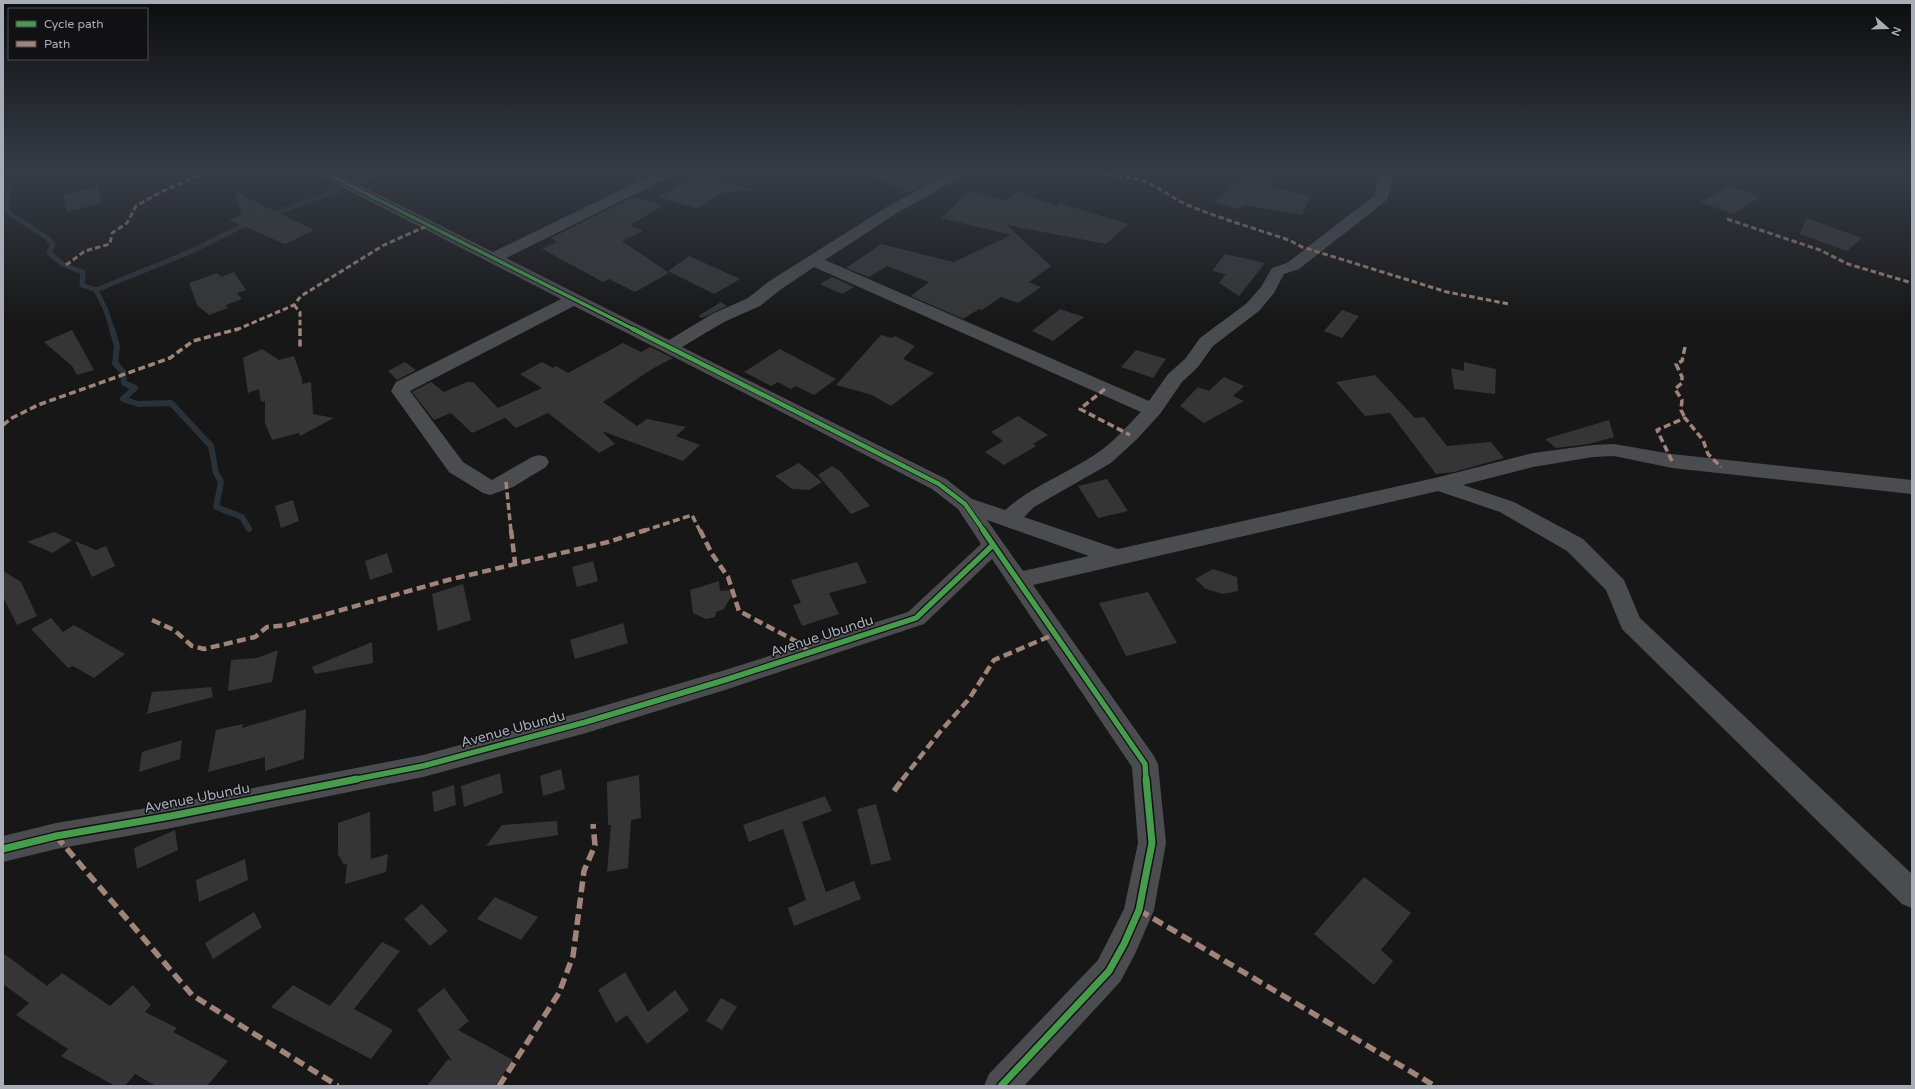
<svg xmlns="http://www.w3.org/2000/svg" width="1915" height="1089" viewBox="0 0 1915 1089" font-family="'Varela Round',sans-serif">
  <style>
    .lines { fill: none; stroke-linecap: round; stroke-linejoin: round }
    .stream-far1 { stroke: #2a3239; stroke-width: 5 }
    .stream { stroke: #2a3239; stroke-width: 6 }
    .building { fill: #353536 }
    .minor { fill: #4b4c50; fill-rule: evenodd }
    .quiet-far3 { stroke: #a18479; stroke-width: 3; stroke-dasharray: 5.5 3; stroke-linecap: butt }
    .quiet-far2 { stroke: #a18479; stroke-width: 3.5; stroke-dasharray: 7 3.5; stroke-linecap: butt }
    .quiet-far1 { stroke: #a18479; stroke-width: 4.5; stroke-dasharray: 9 4.5; stroke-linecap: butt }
    .quiet { stroke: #a18479; stroke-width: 5.5; stroke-dasharray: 11 5.5; stroke-linecap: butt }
    .cycleway-far3-casing { stroke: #111113; stroke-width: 5.5 }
    .cycleway-far2-casing { stroke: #111113; stroke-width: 6 }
    .cycleway-far1-casing { stroke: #111113; stroke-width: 8 }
    .cycleway-casing { stroke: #111113; stroke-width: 10 }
    .cycleway-far3 { stroke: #469c4c; stroke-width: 3.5 }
    .cycleway-far2 { stroke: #469c4c; stroke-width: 4.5 }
    .cycleway-far1 { stroke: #469c4c; stroke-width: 5.5 }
    .cycleway { stroke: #469c4c; stroke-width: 7 }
    .labels { text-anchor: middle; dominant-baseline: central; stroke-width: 3; stroke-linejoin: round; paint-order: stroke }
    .street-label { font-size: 14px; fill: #a8adb8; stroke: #111113 }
  </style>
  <rect width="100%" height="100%" fill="#171717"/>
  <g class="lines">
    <g class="stream-far1">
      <path d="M 359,182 L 388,168"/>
      <path d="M 3,187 L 8,187 L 7,212 L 46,237 L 53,244 L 49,253 L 64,265 L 83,272 L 82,285 L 96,290 L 106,310 L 112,330"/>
      <path d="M 269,215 L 337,191"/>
      <path d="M 96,290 L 192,251 L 250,222"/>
    </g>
    <path class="stream" d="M 112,329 L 117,346 L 115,363 L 123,372 L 124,383 L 135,388 L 123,399 L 138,404 L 171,403 L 211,446 L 216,473 L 221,482 L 216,507 L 242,517 L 249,529"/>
  </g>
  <g class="building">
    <path d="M 851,168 L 906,168 L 933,179 L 910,192 Z"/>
    <path d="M 696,174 L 751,189 L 751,190 L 721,193 L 697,209 L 659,197 Z"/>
    <path d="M 1247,175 L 1273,181 L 1268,186 L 1311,196 L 1302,215 L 1244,205 L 1239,209 L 1214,202 Z"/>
    <path d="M 97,186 L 102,203 L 66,212 L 63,195 Z"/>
    <path d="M 1730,186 L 1760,197 L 1733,214 L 1700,202 Z"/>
    <path d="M 970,190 L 1004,201 L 1017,192 L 1057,206 L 1060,203 L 1128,224 L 1106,244 L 1007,225 L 1051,266 L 1029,282 L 1041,287 L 1018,303 L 1001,297 L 982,310 L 979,309 L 963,319 L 911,296 L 929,282 L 887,266 L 869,277 L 846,268 L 881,244 L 954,262 L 1011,235 L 941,218 Z"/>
    <path d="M 235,192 L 314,230 L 285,244 L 229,220 L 242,215 Z"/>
    <path d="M 633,197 L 663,206 L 630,225 L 643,231 L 622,241 L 669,273 L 635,292 L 609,279 L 603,282 L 542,249 L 557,242 L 551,238 Z"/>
    <path d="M 1806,218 L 1862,238 L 1847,251 L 1800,234 Z"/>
    <path d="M 1225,254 L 1265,263 L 1239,296 L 1219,283 L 1226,274 L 1212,271 Z"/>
    <path d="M 689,256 L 740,279 L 714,294 L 668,271 Z"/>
    <path d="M 234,272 L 246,290 L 237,293 L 242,299 L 226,305 L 228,308 L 209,315 L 197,305 L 189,283 L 217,273 L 221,277 Z"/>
    <path d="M 832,277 L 854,287 L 842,294 L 820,284 Z"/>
    <path d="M 721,302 L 727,306 L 702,318 L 698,316 Z"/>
    <path d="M 1060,309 L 1084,317 L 1053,341 L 1032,331 Z"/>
    <path d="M 1342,310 L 1359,316 L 1342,338 L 1324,331 Z"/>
    <path d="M 72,330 L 94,370 L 77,375 L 72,366 L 44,342 Z"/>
    <path d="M 881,335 L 892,338 L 895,336 L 915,346 L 903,359 L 934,373 L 891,406 L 872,395 L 836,385 Z"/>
    <path d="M 623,343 L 641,352 L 650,347 L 673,358 L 652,369 L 603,402 L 637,426 L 647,419 L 686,427 L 676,436 L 700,445 L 683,461 L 602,431 L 615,444 L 599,453 L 548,413 L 516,428 L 505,418 L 472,433 L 451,413 L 434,420 L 412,392 L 431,382 L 444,392 L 467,382 L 473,382 L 498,408 L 542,388 L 520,374 L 542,362 L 553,368 L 556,366 L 568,373 Z"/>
    <path d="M 262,349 L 279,360 L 294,356 L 302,379 L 302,384 L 311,382 L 313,414 L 334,418 L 300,436 L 299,433 L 272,440 L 265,423 L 265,401 L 261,402 L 259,389 L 248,393 L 243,358 Z"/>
    <path d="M 780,349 L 836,379 L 814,395 L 796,386 L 791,389 L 778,382 L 771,386 L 744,372 Z"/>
    <path d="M 1136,350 L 1166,359 L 1153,378 L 1121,367 Z"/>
    <path d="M 405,362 L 416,370 L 397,380 L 388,371 Z"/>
    <path d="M 1464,362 L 1496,369 L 1495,394 L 1454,389 L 1451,368 L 1464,371 Z"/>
    <path d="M 1375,375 L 1415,418 L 1424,417 L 1447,446 L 1491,442 L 1504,458 L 1454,472 L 1436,474 L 1390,413 L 1365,416 L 1336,382 Z"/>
    <path d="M 1224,377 L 1244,386 L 1233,396 L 1244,401 L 1204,423 L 1180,406 L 1198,387 L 1209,391 Z"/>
    <path d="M 1018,416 L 1048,435 L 1033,444 L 1036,446 L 1004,465 L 985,452 L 1003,441 L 991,432 Z"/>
    <path d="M 1609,420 L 1614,437 L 1589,444 L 1556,448 L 1545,439 Z"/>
    <path d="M 799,463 L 822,482 L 809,490 L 792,489 L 775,476 Z"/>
    <path d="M 832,466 L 840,471 L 870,506 L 851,514 L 818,475 Z"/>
    <path d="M 1107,479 L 1128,511 L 1098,518 L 1078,486 Z"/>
    <path d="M 293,500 L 299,521 L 281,528 L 275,506 Z"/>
    <path d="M 54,532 L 72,540 L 53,553 L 27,542 Z"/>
    <path d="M 75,541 L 96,550 L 106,546 L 115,566 L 92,577 Z"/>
    <path d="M 387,553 L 393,572 L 370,580 L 365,561 Z"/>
    <path d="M 593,561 L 598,581 L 577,587 L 572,567 Z"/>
    <path d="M 857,562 L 867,583 L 829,593 L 839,614 L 802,626 L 793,605 L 801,603 L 791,580 Z"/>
    <path d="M 1213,569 L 1237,577 L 1238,591 L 1223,594 L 1206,589 L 1195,579 Z"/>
    <path d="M 3,571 L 21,582 L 37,616 L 17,625 L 3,597 Z"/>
    <path d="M 719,581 L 720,591 L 735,590 L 724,609 L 716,612 L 715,617 L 706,619 L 693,613 L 690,590 Z"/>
    <path d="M 463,584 L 471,620 L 438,631 L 432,594 Z"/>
    <path d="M 1148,592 L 1177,643 L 1126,656 L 1099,603 Z"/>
    <path d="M 51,618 L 63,632 L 74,625 L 125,654 L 94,678 L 73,666 L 68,668 L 31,629 Z"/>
    <path d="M 623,623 L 628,643 L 575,659 L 570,640 Z"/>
    <path d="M 372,642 L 373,663 L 315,674 L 312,667 Z"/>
    <path d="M 278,650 L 272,682 L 228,691 L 231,660 L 257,658 Z"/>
    <path d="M 211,687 L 213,697 L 147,714 L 152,692 Z"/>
    <path d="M 306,709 L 304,759 L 265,771 L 265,757 L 208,772 L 216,730 L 243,724 L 242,728 Z"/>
    <path d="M 182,740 L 180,759 L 139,772 L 142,752 Z"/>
    <path d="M 561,769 L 565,789 L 543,796 L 540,776 Z"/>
    <path d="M 500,773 L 503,793 L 464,807 L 461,786 Z"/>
    <path d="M 639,775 L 641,818 L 631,820 L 628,868 L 607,872 L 611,825 L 608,825 L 607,782 Z"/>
    <path d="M 454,785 L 456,805 L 434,812 L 432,792 Z"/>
    <path d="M 825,796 L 832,811 L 802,822 L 826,892 L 854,881 L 861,899 L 794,926 L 788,908 L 806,900 L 783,829 L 749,842 L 743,825 Z"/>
    <path d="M 876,804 L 891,860 L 871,865 L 857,809 Z"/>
    <path d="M 370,812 L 371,859 L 388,854 L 386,872 L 345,884 L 347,863 L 344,865 L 338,854 L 338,823 Z"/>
    <path d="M 557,821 L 558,835 L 486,846 L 502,825 Z"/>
    <path d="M 175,830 L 178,850 L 137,869 L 134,848 Z"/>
    <path d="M 245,859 L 248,880 L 199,902 L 196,880 Z"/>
    <path d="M 1364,877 L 1411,913 L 1381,950 L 1393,961 L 1374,985 L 1314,934 Z"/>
    <path d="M 495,897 L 538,917 L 521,940 L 477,919 Z"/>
    <path d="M 422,904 L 448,931 L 430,946 L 404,919 Z"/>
    <path d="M 254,912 L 262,927 L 213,959 L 205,943 Z"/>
    <path d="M 382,942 L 400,951 L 354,1009 L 393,1030 L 371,1059 L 271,1007 L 293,985 L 330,1006 Z"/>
    <path d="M 3,953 L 47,986 L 62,973 L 110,1006 L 133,985 L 151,1005 L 145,1012 L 177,1028 L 173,1032 L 228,1061 L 207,1086 L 156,1086 L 135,1074 L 125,1086 L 115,1086 L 61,1056 L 68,1049 L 16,1015 L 29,1003 L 3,984 Z"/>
    <path d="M 625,972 L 648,1012 L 675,990 L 689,1010 L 647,1044 L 627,1015 L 616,1023 L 598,990 Z"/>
    <path d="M 444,988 L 469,1021 L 458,1030 L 513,1060 L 496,1084 L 499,1086 L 427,1086 L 448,1059 L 452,1061 L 417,1010 Z"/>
    <path d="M 721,998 L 737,1007 L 722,1030 L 706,1021 Z"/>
  </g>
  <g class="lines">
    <path class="minor" d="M 309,168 L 326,168 L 493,252 L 666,168 L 684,168 L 682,171 L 506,258 L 669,340 L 712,314 L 748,298 L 768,282 L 887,207 L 957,168 L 974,168 L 972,171 L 897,213 L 825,260 L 1149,401 L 1168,374 L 1185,359 L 1200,338 L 1247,303 L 1261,287 L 1272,268 L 1287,263 L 1375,195 L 1377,181 L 1385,168 L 1401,168 L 1393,177 L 1387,200 L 1299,269 L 1284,274 L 1274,293 L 1259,311 L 1213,346 L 1198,367 L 1182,382 L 1160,414 L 1137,439 L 1111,463 L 1034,507 L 1024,517 L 1118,549 L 1439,477 L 1533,453 L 1593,445 L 1614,444 L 1672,454 L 1912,480 L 1912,494 L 1672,468 L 1614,456 L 1593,457 L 1533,467 L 1463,485 L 1514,502 L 1583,539 L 1624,580 L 1640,618 L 1912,874 L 1912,908 L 1902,904 L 1622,629 L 1606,590 L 1567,551 L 1500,512 L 1438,491 L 1033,585 L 1154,756 L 1158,764 L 1166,843 L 1154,910 L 1135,954 L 1120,982 L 1024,1086 L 984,1086 L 989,1074 L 1098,960 L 1124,909 L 1138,843 L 1132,767 L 992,559 L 924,624 L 725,690 L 586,733 L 423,777 L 171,828 L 56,849 L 3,862 L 3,836 L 56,823 L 171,804 L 423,755 L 586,711 L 725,670 L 908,612 L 981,544 L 958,509 L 932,489 L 574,306 L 410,391 L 463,462 L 492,480 L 532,457 L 539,455 L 546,457 L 549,462 L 546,467 L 513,487 L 490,495 L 483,493 L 449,472 L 391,391 L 396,382 L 561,299 L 311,171 ZM 814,267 L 1141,412 C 1127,426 1113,443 1096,454 C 1066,474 1032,486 1005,510 L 972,499 L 946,479 L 682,347 L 724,322 L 760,306 L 780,290 ZM 987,520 L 1089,556 L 1023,571 Z"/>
    <g class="quiet-far3">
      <path d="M 1075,168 L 1141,180 C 1159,186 1172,199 1190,206 C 1222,219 1256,229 1289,240 L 1302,247 L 1447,292 L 1509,304"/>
      <path d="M 1727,219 L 1820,250 L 1848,264 L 1912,283"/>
      <path d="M 66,265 L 85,251 L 110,244 L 112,233 L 127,223 L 136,206 L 161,192 L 215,168"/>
      <path d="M 294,305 L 300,312 L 300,330"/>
      <path d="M 236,330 L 294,305 L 301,296 L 384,245 L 429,225"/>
    </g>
    <g class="quiet-far2">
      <path d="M 300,329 L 300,347"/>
      <path d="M 1685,347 L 1682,361 L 1676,364 L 1682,377 L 1682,383 L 1675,389 L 1682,400 L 1681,410 L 1685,418"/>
      <path d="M 1105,389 L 1080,409 L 1130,435"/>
      <path d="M 3,425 L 12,418 L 38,405 L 170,358 L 193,341 L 238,329"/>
      <path d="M 1672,461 L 1657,430 L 1685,418 L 1703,440 L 1708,454 L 1721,467"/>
      <path d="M 506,482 L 511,531"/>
      <path d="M 643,531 L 692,515 L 700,531"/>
    </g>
    <g class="quiet-far1">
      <path d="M 511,530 L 515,563"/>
      <path d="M 700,530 L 712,554 L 728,577 L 739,611 L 803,645 L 809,653"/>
      <path d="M 152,620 L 174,630 L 192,646 L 204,649 L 255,637 L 267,627 L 288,625 L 448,580 L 608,542 L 646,530"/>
      <path d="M 902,780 L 939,733 L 969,699 L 994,660 L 1055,634"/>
    </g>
    <g class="quiet">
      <path d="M 894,791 L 903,779"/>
      <path d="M 56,836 L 192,995 L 338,1086"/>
      <path d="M 1139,910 L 1435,1086"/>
      <path d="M 499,1086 L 559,993 L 573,956 L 584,871 L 595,845 L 593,824"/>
    </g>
    <g class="cycleway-far3-casing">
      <path id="cycleway-far3" d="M 316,168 L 635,330"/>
    </g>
    <g class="cycleway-far2-casing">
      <path id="cycleway-far2" d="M 633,329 L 939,484 L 965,504 L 984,531"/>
    </g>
    <g class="cycleway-far1-casing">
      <g id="cycleway-far1">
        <path d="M 983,530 L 1145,764 L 1146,780"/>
        <path d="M 352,780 L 423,766 L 586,722 L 725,680 L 916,618 L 993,545"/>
      </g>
    </g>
    <g class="cycleway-casing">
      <g id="cycleway">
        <path d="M 3,849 L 56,836 L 171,816 L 357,779"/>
        <path d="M 1001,1086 L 1109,971 L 1124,944 L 1139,910 L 1152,843 L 1146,779"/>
      </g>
    </g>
    <use href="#cycleway-far3" class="cycleway-far3"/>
    <use href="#cycleway-far2" class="cycleway-far2"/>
    <use href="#cycleway-far1" class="cycleway-far1"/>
    <use href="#cycleway" class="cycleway"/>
  </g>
  <linearGradient id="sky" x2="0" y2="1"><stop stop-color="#0d0d0d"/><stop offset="0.53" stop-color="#363c47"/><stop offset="1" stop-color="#363c47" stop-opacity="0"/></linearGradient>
  <rect width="1915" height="320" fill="url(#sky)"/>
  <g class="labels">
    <g class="street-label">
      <text transform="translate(822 636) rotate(-18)">Avenue Ubundu</text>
      <text transform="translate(513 729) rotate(-15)">Avenue Ubundu</text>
      <text transform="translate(197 798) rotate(-11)">Avenue Ubundu</text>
    </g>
  </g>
  <rect width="1915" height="1089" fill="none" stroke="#a8adb8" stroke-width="8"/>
  <rect x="8" y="8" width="140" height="52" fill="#111113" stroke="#4d4f55"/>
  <rect x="16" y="21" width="20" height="6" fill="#469c4c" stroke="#4d4f55"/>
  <text x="44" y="28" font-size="12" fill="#a8adb8">Cycle path</text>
  <rect x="16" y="41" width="20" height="6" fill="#a18479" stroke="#4d4f55"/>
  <text x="44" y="48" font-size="12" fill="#a8adb8">Path</text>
  <g transform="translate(1887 28) rotate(110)" stroke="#111113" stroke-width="3" paint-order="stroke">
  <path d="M0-3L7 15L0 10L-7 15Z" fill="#a8adb8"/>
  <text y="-6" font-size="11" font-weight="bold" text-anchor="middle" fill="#a8adb8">N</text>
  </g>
</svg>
